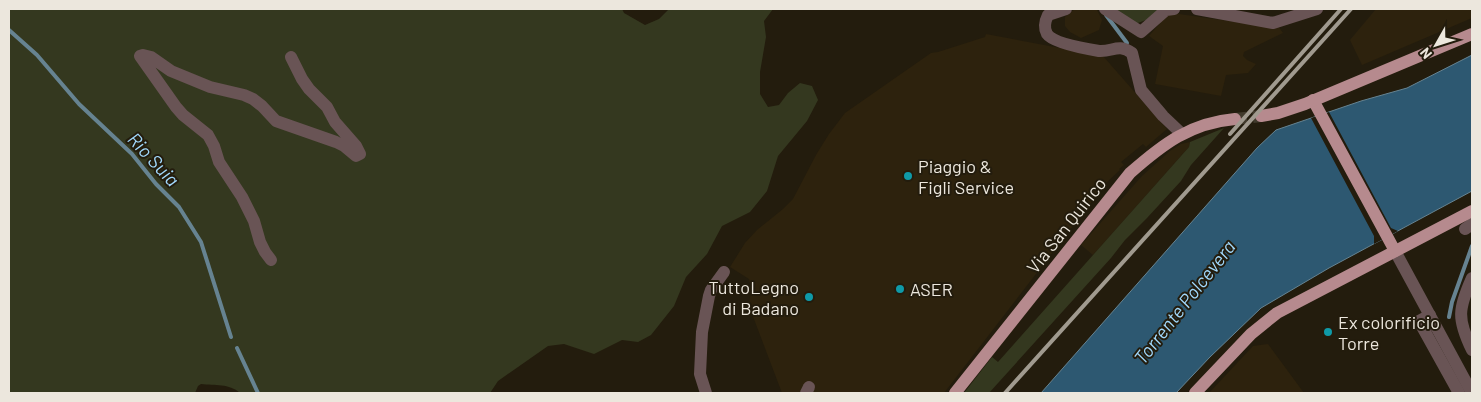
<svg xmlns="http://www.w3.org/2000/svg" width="1481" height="402" viewBox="0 0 1481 402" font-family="Barlow,sans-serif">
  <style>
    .built { fill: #2d220d }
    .green { fill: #34381f }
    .water { fill: #2d5871; stroke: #668391 }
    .pier { fill: #231c0d }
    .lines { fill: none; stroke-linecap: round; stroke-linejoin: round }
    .stream { stroke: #668391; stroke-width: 4 }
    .major-tunnel { stroke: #413a2c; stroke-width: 12; stroke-dasharray: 12 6; stroke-linecap: butt }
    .minor { stroke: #695455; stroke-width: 12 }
    .major { stroke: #b68a8e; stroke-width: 12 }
    .rail { stroke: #a09a8f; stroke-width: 4 }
    .culture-dot { fill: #0f9aa8; stroke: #231c0d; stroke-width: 2 }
    .labels { text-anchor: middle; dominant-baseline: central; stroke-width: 4; stroke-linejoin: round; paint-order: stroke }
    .poi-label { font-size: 18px; fill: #ece7dd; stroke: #231c0d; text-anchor: start }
    .street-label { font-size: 18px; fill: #ece7dd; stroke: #231c0d }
    .water-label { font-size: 19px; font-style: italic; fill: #a1d8fb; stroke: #231c0d }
  </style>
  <rect width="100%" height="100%" fill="#231c0d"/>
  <g class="built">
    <path d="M 1075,9 L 1093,9 L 1097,10 L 1102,20 L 1099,30 L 1081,38 L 1070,32 L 1065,26 L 1065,17 Z"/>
    <path d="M 1376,9 L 1470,9 L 1472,13 L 1472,18 L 1362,65 L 1350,40 Z"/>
    <path d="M 1172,13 L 1271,27 L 1278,26 L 1283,33 L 1244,52 L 1243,56 L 1247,60 L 1256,64 L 1248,73 L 1226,75 L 1221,96 L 1155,84 L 1163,46 L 1149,36 L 1167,15 Z"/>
    <path d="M 986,34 L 1103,56 L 1167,129 L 1146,147 L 1143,144 L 1121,162 L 1124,165 L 1119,169 L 1120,170 L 1107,182 L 944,393 L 782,393 L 749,306 L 751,289 L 749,279 L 730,267 L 745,243 L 757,230 L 783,209 L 793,199 L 816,155 L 829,134 L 845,113 L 931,53 L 938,52 L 985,37 Z"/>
    <path d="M 1190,142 L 1189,147 L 1093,255 L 1081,245 L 1142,176 L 1170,151 L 1181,144 Z"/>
    <path d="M 1268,344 L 1304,393 L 1209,393 L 1253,346 Z"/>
  </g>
  <g class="green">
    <path d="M 9,9 L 622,9 L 624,13 L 645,25 L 659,19 L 669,9 L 773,9 L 764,21 L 766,37 L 760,72 L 760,94 L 768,107 L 779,105 L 788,93 L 800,83 L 812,86 L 818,100 L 807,121 L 778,156 L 767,191 L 750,212 L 722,226 L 707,254 L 686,277 L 674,306 L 651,335 L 638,342 L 622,340 L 594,354 L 564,344 L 548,346 L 498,381 L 490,393 L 240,393 C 229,383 215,386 201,384 L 198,386 L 195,393 L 9,393 Z"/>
    <path d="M 1113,9 L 1160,9 L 1146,20 L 1135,24 Z"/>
    <path d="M 1224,128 L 1191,165 L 1181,181 L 1147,218 L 1125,240 L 1111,258 L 989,393 L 964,393 L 992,357 L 998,362 L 1189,147 L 1190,142 Z"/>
  </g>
  <path class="water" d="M 1472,55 L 1472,191 L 1329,268 L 1261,308 L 1210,357 L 1176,393 L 1041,393 L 1257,148 L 1276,130 L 1361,101 L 1407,88 Z"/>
  <path class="pier" d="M 1329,112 L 1391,228 L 1398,231 L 1374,244 L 1374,236 L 1311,118 Z"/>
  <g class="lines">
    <g class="stream">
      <path d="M 1106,15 L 1127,43"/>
      <path d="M 9,30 L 37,55 L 79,104 L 132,154 L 156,184 L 179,207 L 201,242 L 231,337"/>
      <path d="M 1449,317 L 1452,302 L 1472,246"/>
      <path d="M 237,348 L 258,393"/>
    </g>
    <path class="major-tunnel" d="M 1235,119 L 1261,116"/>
    <g class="minor">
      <path d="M 1066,9 L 1048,15 C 1045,21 1043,27 1047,34 C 1053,43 1087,49 1099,51 C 1113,52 1118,43 1132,53 L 1141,90 L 1163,116 L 1182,134"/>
      <path d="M 1105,9 L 1141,32 L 1166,10 L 1174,9"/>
      <path d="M 1197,9 L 1273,23 L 1317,9"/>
      <path d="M 1465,229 L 1472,224"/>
      <path d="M 1395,251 L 1472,393"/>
      <path d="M 271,260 L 265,252 L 260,242 L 254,221 L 242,197 L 219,162 L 214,146 L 208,135 L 183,115 L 176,107 L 140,56 L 143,55 L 151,57 L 171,71 L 210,87 L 244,95 L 253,99 L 262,106 L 276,121 L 336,142 L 344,146 L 356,156 L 360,154 L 356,146 L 335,122 L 327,107 L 309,89 L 302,79 L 291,57"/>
      <path d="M 1472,278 C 1458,309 1457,319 1472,350"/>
      <path d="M 1430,315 L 1419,321 L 1459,393"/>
      <path d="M 706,393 L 700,374 L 702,332 L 709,296 L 711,290 L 724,272"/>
      <path d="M 806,393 L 809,387"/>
    </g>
    <g class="major">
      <path d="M 1313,100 L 1395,251"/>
      <path d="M 1261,116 L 1278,113 L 1305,104 L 1472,34"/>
      <path d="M 955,393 L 1130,173 C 1163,144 1190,123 1235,119"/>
      <path d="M 1195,393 L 1251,334 L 1277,313 L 1472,211"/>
    </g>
    <g class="rail">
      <path d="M 1230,134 L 1341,9"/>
      <path d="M 1005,393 L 1351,9"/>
    </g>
  </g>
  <g class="culture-dot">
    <circle cx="908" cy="176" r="5"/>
    <circle cx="900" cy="289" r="5"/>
    <circle cx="809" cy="297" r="5"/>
    <circle cx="1328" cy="332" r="5"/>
  </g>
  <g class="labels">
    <g class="poi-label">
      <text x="918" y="166">Piaggio &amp;<tspan x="918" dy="21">Figli Service</tspan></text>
      <text x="799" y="287" text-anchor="end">TuttoLegno<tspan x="799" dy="21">di Badano</tspan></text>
      <text x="910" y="289">ASER</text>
      <text x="1338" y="322">Ex colorificio<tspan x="1338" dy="21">Torre</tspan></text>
    </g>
    <g class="street-label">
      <text transform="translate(1066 225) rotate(-52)">Via San Quirico</text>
    </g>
    <g class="water-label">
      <text transform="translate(154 159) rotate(47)">Rio Suia</text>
      <text transform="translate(1184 302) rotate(-52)">Torrente Polcevera</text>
    </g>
  </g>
  <rect width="1481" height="402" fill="none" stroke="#ece7dd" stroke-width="20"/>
  <g transform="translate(1436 45) rotate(231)" stroke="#231c0d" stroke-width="4" paint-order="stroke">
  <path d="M0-4L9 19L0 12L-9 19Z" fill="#ece7dd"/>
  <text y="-8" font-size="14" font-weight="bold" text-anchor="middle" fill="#ece7dd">N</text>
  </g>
</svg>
